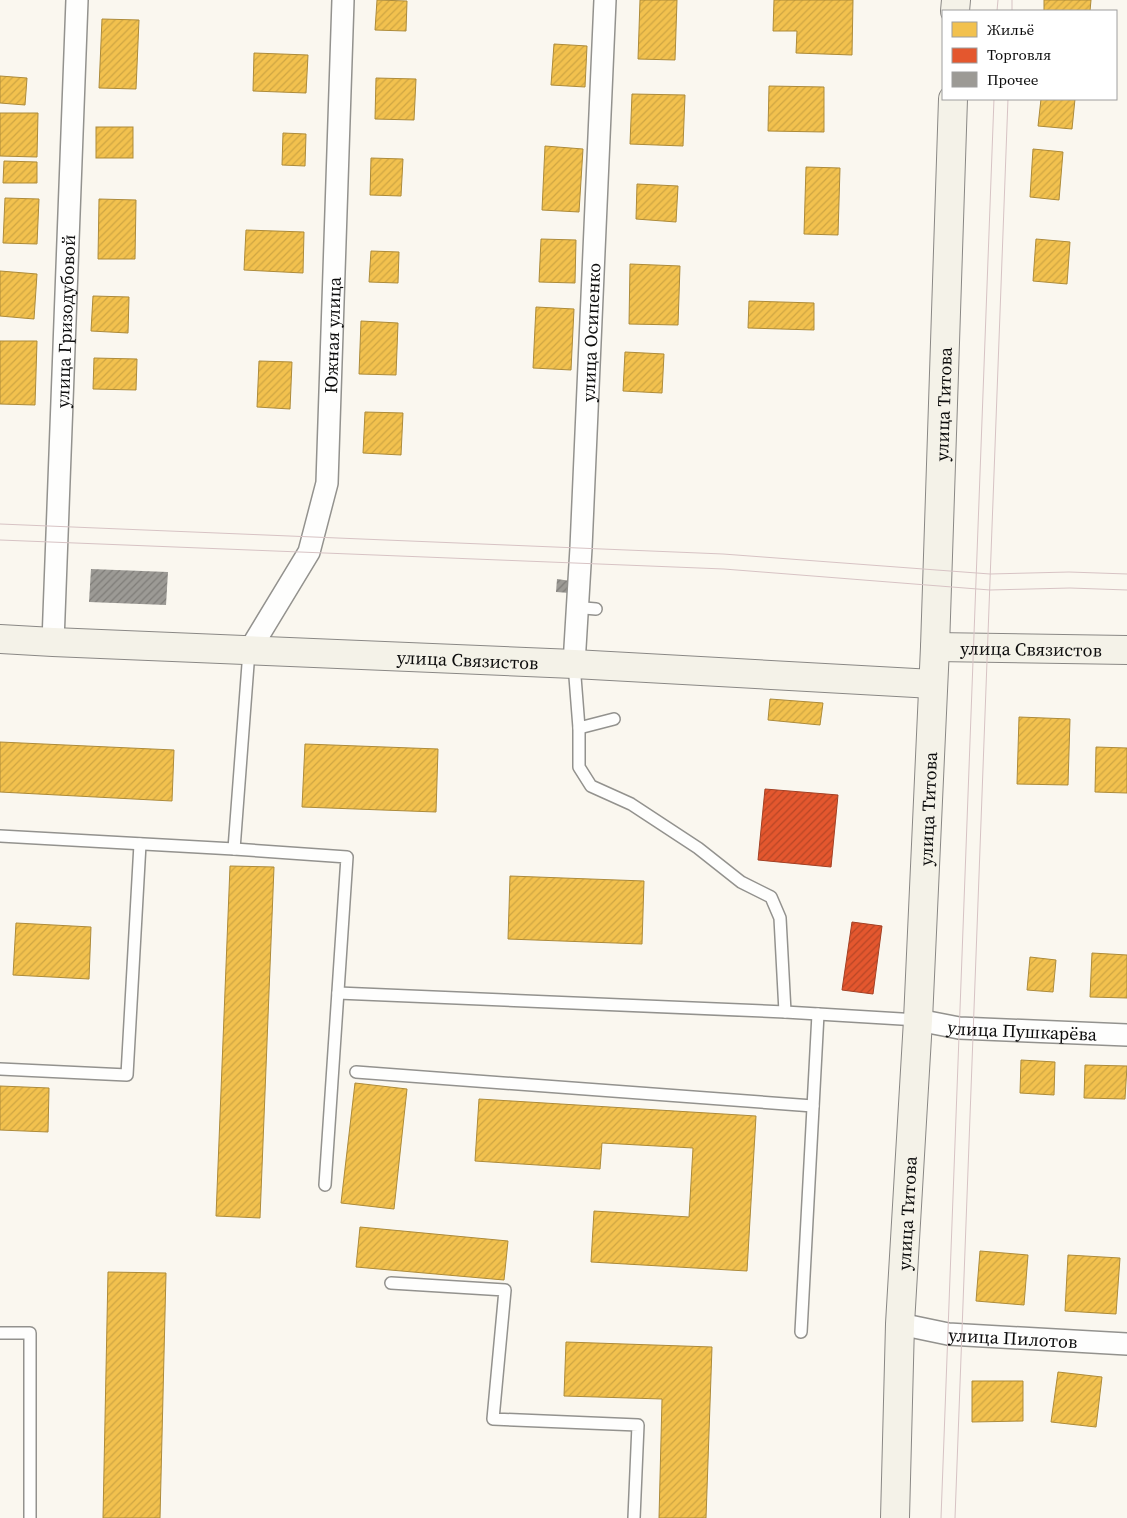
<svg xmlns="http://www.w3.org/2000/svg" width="1127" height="1518" viewBox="0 0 1127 1518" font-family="'Source Serif 4',serif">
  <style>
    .homes { fill: url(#homes-hatch); stroke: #ad8b3a }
    .shops { fill: url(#shops-hatch); stroke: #a34024 }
    .building { fill: url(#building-hatch) }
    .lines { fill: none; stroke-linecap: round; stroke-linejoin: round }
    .lane-casing { stroke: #93928e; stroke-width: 14 }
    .street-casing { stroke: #93928e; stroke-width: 24 }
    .secondary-casing { stroke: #8a8885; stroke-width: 30 }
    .lane { stroke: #fefefd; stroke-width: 11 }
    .street { stroke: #fefefd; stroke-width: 21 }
    .secondary { stroke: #f4f2e8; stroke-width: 28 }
    .tram { stroke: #d7c3c4; stroke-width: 1 }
    .labels { text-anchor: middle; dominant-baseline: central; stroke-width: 5; stroke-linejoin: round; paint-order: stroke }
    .street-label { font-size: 18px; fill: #0c0c0c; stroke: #fff }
  </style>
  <defs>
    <pattern id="homes-hatch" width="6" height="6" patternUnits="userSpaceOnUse" patternTransform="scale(1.25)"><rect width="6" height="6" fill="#f2c14e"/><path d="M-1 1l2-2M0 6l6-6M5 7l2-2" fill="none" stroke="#cea543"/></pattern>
    <pattern id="shops-hatch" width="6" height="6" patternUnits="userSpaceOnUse" patternTransform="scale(1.25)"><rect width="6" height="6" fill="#e4572e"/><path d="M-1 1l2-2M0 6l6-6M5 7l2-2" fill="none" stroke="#b74626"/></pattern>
    <pattern id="building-hatch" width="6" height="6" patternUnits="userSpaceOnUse" patternTransform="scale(1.25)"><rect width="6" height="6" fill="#9c9a95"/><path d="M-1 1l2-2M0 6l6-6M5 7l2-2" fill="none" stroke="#7e7c78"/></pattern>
  </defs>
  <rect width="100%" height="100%" fill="#faf7ef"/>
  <g class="homes">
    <path d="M 377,0 L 407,1 L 406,31 L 375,30 Z"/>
    <path d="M 640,0 L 677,0 L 675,60 L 638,59 Z"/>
    <path d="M 774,0 L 853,0 L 852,55 L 796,53 L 797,31 L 773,31 Z"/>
    <path d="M 1044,0 L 1091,0 L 1090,11 L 1044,11 Z"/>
    <path d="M 102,19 L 139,20 L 136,89 L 99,88 Z"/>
    <path d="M 554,44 L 587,46 L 585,87 L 551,85 Z"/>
    <path d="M 254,53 L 308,55 L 306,93 L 253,91 Z"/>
    <path d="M 0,76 L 27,78 L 25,105 L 0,103 Z"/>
    <path d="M 376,78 L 416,79 L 414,120 L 375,119 Z"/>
    <path d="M 769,86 L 824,87 L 824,132 L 768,131 Z"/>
    <path d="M 632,94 L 685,95 L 683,146 L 630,144 Z"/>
    <path d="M 1041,99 L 1075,99 L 1072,129 L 1038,126 Z"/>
    <path d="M 0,113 L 38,113 L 37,157 L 0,156 Z"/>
    <rect x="96" y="127" width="37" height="31"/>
    <path d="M 283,133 L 306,134 L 305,166 L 282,165 Z"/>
    <path d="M 545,146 L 583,149 L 579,212 L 542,210 Z"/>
    <path d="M 1033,149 L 1063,152 L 1059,200 L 1030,197 Z"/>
    <path d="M 371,158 L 403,159 L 401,196 L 370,195 Z"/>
    <path d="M 4,161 L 37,162 L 37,183 L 3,183 Z"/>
    <path d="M 806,167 L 840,168 L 838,235 L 804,234 Z"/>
    <path d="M 637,184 L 678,186 L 676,222 L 636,219 Z"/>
    <path d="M 5,198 L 39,199 L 37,244 L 3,243 Z"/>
    <path d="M 99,199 L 136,200 L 135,259 L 98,259 Z"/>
    <path d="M 246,230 L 304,232 L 303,273 L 244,270 Z"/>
    <path d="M 541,239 L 576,240 L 575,283 L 539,282 Z"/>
    <path d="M 1036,239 L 1070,242 L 1067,284 L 1033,281 Z"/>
    <path d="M 371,251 L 399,252 L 398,283 L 369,282 Z"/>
    <path d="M 630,264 L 680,266 L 678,325 L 629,324 Z"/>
    <path d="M 0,271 L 37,274 L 34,319 L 0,316 Z"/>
    <path d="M 93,296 L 129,297 L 128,333 L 91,331 Z"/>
    <path d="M 749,301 L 814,303 L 814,330 L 748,328 Z"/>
    <path d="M 536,307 L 574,309 L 571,370 L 533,368 Z"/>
    <path d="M 361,321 L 398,323 L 396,375 L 359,374 Z"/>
    <path d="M 0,341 L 37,341 L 35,405 L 0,404 Z"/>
    <path d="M 625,352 L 664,354 L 662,393 L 623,391 Z"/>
    <path d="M 94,358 L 137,359 L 136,390 L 93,389 Z"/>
    <path d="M 259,361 L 292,362 L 290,409 L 257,407 Z"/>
    <path d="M 365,412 L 403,413 L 401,455 L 363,453 Z"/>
    <path d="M 770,699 L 823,703 L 820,725 L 768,720 Z"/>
    <path d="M 1019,717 L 1070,719 L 1068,785 L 1017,784 Z"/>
    <path d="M 0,742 L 174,750 L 172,801 L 0,792 Z"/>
    <path d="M 305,744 L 438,749 L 436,812 L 302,807 Z"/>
    <path d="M 1096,747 L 1127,748 L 1127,793 L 1095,792 Z"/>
    <path d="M 230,866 L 274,867 L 260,1218 L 216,1216 Z"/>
    <path d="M 510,876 L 644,881 L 642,944 L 508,939 Z"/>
    <path d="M 16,923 L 91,927 L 89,979 L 13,975 Z"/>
    <path d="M 1092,953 L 1127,955 L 1127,998 L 1090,997 Z"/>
    <path d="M 1030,957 L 1056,960 L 1053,992 L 1027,990 Z"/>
    <path d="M 1021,1060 L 1055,1062 L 1054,1095 L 1020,1093 Z"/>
    <path d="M 1085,1065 L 1127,1066 L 1125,1099 L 1084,1098 Z"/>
    <path d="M 355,1083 L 407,1089 L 394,1209 L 341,1203 Z"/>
    <path d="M 0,1086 L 49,1088 L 48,1132 L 0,1130 Z"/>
    <path d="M 479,1099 L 756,1116 L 747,1271 L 591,1262 L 594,1211 L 689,1217 L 693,1148 L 602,1143 L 600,1169 L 475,1161 Z"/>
    <path d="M 360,1227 L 508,1241 L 504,1280 L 356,1267 Z"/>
    <path d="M 980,1251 L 1028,1255 L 1024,1305 L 976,1301 Z"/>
    <path d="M 1068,1255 L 1120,1258 L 1116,1314 L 1065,1311 Z"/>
    <path d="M 108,1272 L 166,1273 L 160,1518 L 103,1518 Z"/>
    <path d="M 566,1342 L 712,1347 L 706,1518 L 659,1518 L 662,1399 L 564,1396 Z"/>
    <path d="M 1058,1372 L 1102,1377 L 1096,1427 L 1051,1422 Z"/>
    <path d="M 972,1381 L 1023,1381 L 1023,1421 L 972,1422 Z"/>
  </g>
  <g class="shops">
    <path d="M 765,789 L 838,795 L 831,867 L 758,860 Z"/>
    <path d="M 852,922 L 882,926 L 873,994 L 842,990 Z"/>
  </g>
  <g class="building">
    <path d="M 91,569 L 168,572 L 166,605 L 89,602 Z"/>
    <path d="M 557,579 L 571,581 L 570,593 L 556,592 Z"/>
  </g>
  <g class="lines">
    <g class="lane-casing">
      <g id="lane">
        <path d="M 573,607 L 596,609"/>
        <path d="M 574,664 L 579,728 L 579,767 L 591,786 L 631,804 L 698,848 L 741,882 L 771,897 L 780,918 L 785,1012"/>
        <path d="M 579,728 L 614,719"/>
        <path d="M 0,836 L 234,849 L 249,651"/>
        <path d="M 234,849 L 347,857 L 325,1185"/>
        <path d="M 338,993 L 785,1012 L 918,1020"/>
        <path d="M 0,1069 L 127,1075 L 140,844"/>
        <path d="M 356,1072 L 813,1106"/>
        <path d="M 391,1283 L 505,1290 L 493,1419 L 638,1425 L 634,1518"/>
        <path d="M 801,1332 L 818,1014"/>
        <path d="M 0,1333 L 30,1333 L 30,1518"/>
      </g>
    </g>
    <g class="street-casing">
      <g id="street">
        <path id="s1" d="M 53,642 L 77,0"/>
        <path id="s2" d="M 249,651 L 309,552 L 327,483 L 343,0"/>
        <path id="s3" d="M 574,664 L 581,548 L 605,0"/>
        <path id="s4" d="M 918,1020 L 959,1028 L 1127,1035"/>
        <path id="s5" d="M 900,1324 L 948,1334 L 1127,1344"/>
      </g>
    </g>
    <g class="secondary-casing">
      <g id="secondary">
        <path d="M 955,11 L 956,0"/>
        <path id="s6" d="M 0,639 L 53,642 L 574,664 L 933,684"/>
        <path id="s7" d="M 935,647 L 1127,650"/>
        <path id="s8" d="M 895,1518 L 900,1324 L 918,1020 L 935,647 L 953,99"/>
      </g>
    </g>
    <use href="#lane" class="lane"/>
    <use href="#street" class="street"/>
    <use href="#secondary" class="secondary"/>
    <g class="tram">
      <path d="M 997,11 L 998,0"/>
      <path d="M 1012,11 L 1012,0"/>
      <path d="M 0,524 L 723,554 L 990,574 L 1069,572 L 1127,574"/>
      <path d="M 0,540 L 724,569 L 990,590 L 1070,588 L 1127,590"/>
      <path d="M 941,1518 L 994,99"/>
      <path d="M 955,1518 L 1008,99"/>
    </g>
  </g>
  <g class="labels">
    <g class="street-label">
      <text stroke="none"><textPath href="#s1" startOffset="321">улица Гризодубовой</textPath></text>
      <text stroke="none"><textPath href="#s3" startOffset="332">улица Осипенко</textPath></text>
      <text stroke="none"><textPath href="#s2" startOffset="335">Южная улица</textPath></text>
      <text stroke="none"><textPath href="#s8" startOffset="1115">улица Титова</textPath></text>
      <text stroke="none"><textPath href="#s7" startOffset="96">улица Связистов</textPath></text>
      <text stroke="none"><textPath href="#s6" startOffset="468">улица Связистов</textPath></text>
      <text stroke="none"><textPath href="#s8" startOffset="710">улица Титова</textPath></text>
      <text stroke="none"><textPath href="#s4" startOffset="105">улица Пушкарёва</textPath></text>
      <text stroke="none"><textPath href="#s8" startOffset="305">улица Титова</textPath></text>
      <text stroke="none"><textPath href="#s5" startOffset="114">улица Пилотов</textPath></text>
    </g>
  </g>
  <rect x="942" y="10" width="175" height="90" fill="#ffffff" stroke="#9e9e9e"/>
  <rect x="952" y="22" width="25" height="15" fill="#f2c14e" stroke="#9e9e9e"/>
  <text x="987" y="35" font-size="15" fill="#0c0c0c">Жильё</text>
  <rect x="952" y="48" width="25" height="15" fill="#e4572e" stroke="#9e9e9e"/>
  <text x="987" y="60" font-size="15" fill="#0c0c0c">Торговля</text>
  <rect x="952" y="72" width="25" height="15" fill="#9c9a95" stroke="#9e9e9e"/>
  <text x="987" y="85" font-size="15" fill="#0c0c0c">Прочее</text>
</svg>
